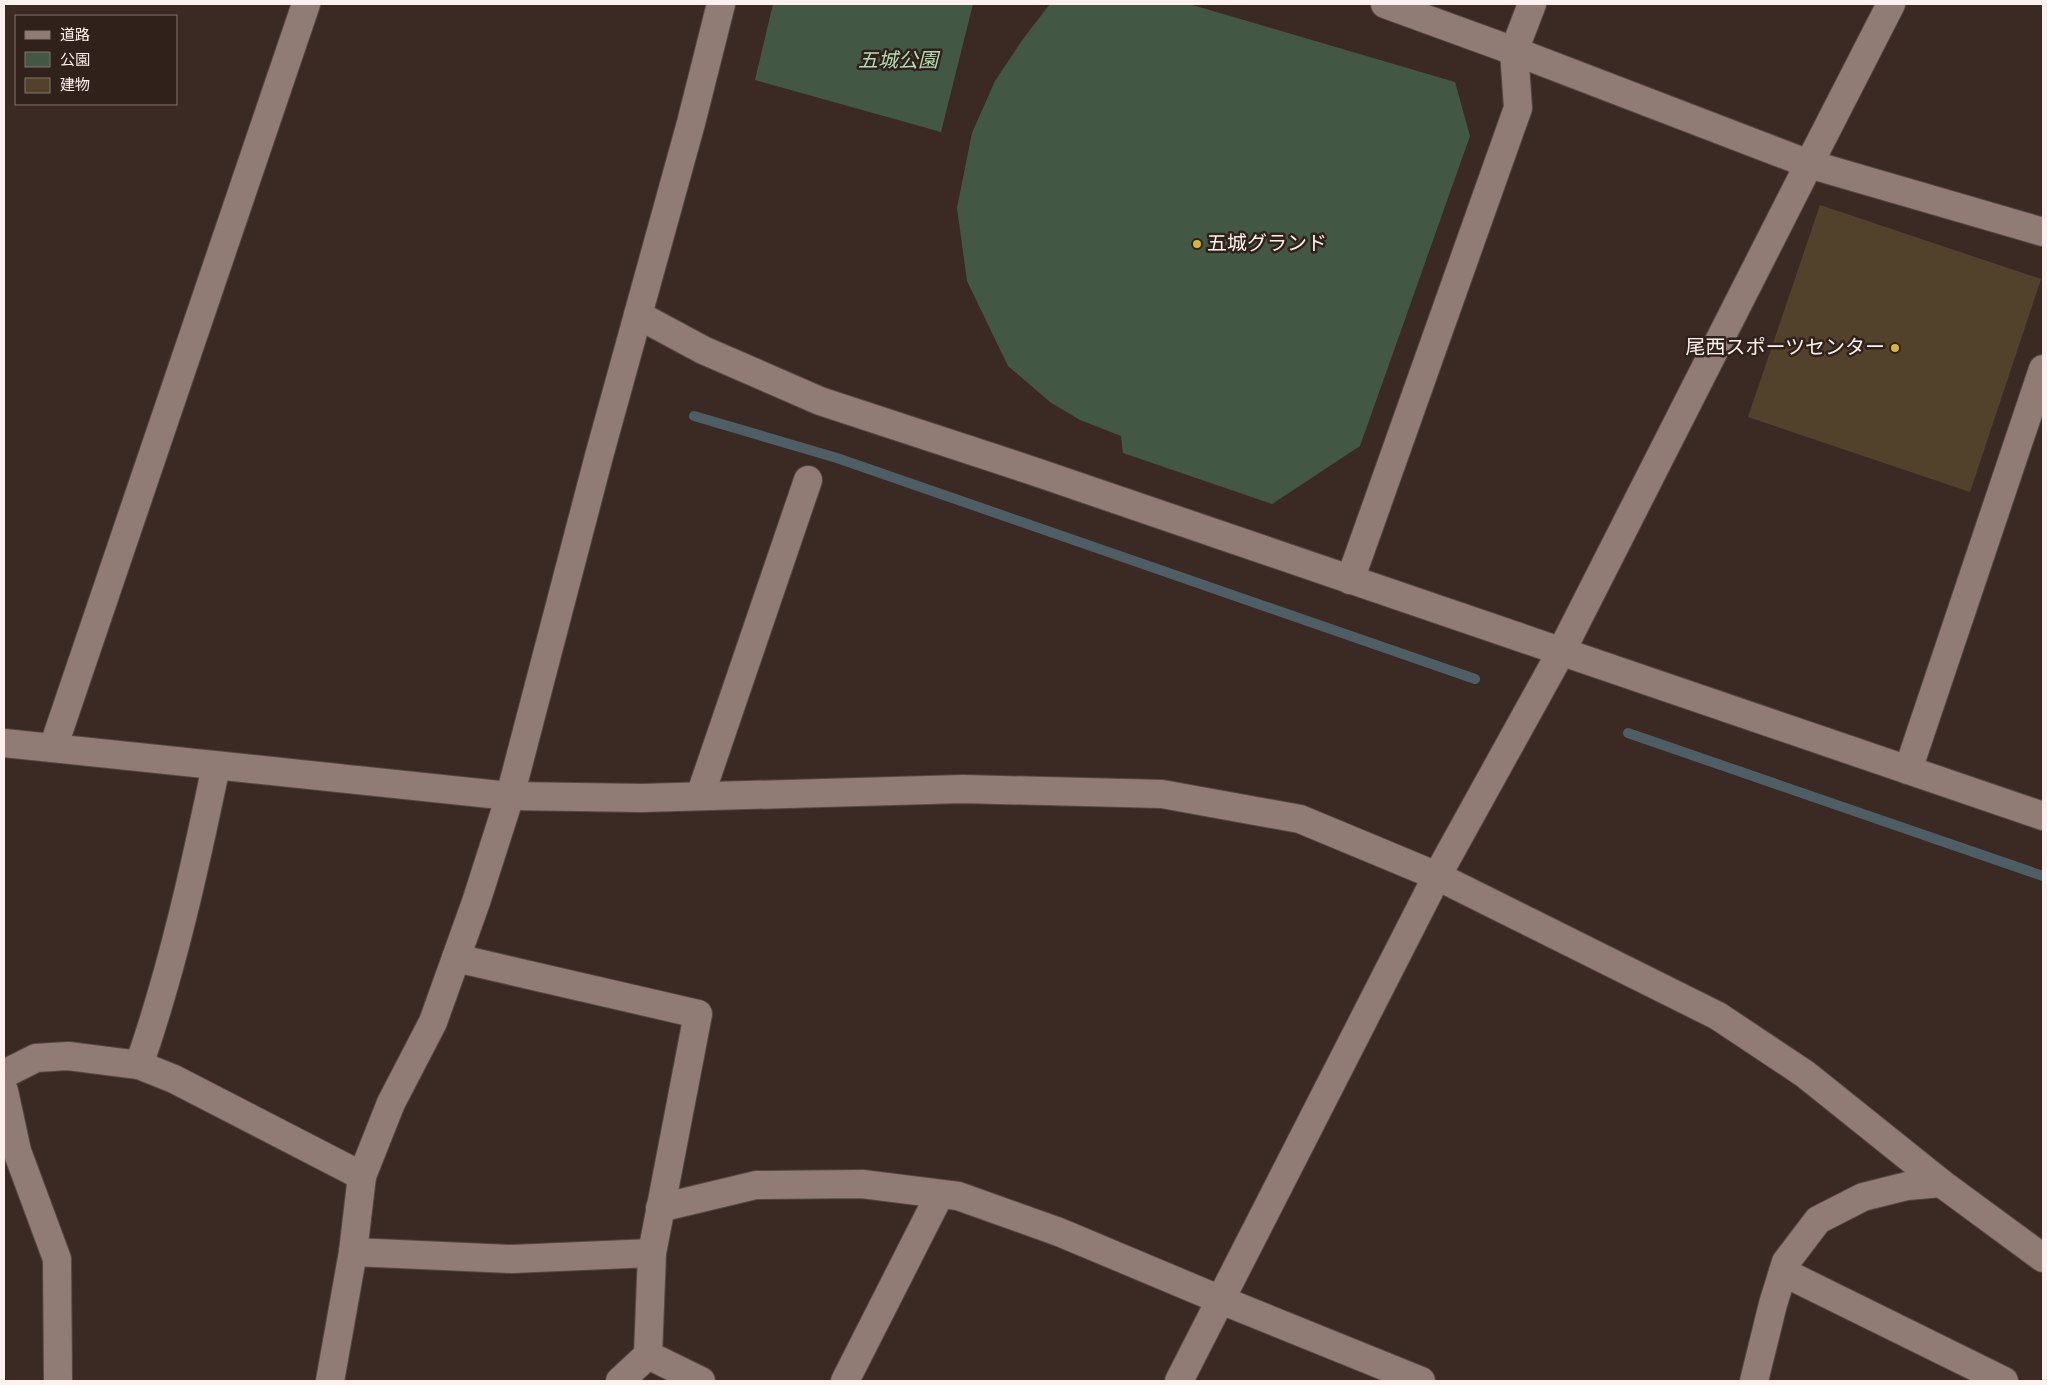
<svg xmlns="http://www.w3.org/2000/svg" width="2047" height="1385" viewBox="0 0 2047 1385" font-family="Spectral,'Noto Sans JP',serif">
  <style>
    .green { fill: #435745 }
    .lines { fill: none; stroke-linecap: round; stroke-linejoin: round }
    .stream { stroke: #4d5f65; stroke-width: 10 }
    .building { fill: #52422b }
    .minor-casing { stroke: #574843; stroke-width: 30 }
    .tertiary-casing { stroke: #574843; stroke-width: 30 }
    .minor { stroke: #907c74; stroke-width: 28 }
    .tertiary { stroke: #907c74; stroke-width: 28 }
    .poi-dot { fill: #d3b635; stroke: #31211b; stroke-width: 2 }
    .labels { text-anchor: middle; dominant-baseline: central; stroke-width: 5; stroke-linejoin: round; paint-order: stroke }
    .park-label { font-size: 20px; font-style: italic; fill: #b0ddb5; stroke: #31211b }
    .poi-label { font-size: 20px; fill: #fdf1ed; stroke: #31211b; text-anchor: start }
  </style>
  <rect width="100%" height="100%" fill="#3b2a24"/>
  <g class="green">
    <path d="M 773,4 L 973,4 L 941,132 L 755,80 Z"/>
    <path d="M 1050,4 L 1189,4 L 1455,82 L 1470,136 L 1360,446 L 1272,504 L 1123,453 L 1121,436 L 1080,420 L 1050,402 L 1008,366 L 967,281 L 957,208 L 972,133 L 995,81 L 1023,39 Z"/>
  </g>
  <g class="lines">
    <g class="stream">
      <path d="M 694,416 L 837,458 L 1475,679"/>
      <path d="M 1628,733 L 2043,876"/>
    </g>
  </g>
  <path class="building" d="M 1820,205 L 2041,279 L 1970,492 L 1748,417 Z"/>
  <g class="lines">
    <g class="minor-casing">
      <g id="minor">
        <path d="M 1385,4 L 1514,51 L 1809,164 L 2043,232"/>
        <path d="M 1809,164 L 1891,4"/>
        <path d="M 1350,580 L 1518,108 L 1514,51 L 1532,4"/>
        <path d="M 4,743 L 510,796 L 642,798 L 963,789 L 1162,794 L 1300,819 L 1437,876 L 1718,1016 L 1805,1074 L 1941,1183 L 2043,1258"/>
        <path d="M 53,748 L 306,4"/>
        <path d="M 1908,770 L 2043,369"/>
        <path d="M 700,796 L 808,480"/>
        <path d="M 456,958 L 698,1014 L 652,1253 L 648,1355 L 701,1381"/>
        <path d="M 139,1065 C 173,967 195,867 216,766"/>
        <path d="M 4,1074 L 36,1058 L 68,1056 L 139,1065 L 174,1079 L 362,1176"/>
        <path d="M 4,1091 L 17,1151 L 57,1259 L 58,1381"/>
        <path d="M 660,1208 L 756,1185 L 862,1184 L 958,1196 L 1059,1232 L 1221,1300 L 1421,1381"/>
        <path d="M 353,1252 L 512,1259 L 652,1253"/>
        <path d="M 1783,1272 L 2004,1381"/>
        <path d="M 330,1381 L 353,1252 L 362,1176 L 391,1103 L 433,1022 L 476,902 L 510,796 L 599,456 L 691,123 L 721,4"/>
        <path d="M 620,1381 L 648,1355"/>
        <path d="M 845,1381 L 940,1194"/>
        <path d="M 1754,1381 L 1773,1304 L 1786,1262 L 1818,1220 L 1863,1197 L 1907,1186 L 1941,1183"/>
      </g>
    </g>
    <g class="tertiary-casing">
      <g id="tertiary">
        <path d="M 638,315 L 703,350 L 820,401 L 1030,470 L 2043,816"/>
        <path d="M 1179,1381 L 1437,876 L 1561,652 L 1809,164"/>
      </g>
    </g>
    <use href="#minor" class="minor"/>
    <use href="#tertiary" class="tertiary"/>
  </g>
  <g class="poi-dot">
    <circle cx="1197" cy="244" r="5"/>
    <circle cx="1895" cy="348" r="5"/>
  </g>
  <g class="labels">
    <g class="park-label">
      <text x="898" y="61">五城公園</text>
    </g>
    <g class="poi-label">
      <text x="1207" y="244">五城グランド</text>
      <text x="1885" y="348" text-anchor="end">尾西スポーツセンター</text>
    </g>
  </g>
  <rect width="2047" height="1385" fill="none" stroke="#fdf1ed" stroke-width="10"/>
  <rect x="15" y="15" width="162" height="90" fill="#31211b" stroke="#83746f"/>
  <rect x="25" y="31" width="25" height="8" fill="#907c74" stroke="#83746f"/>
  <text x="60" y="40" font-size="15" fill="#fdf1ed">道路</text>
  <rect x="25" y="52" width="25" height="15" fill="#435745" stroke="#83746f"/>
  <text x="60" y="65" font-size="15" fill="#fdf1ed">公園</text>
  <rect x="25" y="78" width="25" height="15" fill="#52422b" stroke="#83746f"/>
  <text x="60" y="90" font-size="15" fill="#fdf1ed">建物</text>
</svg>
